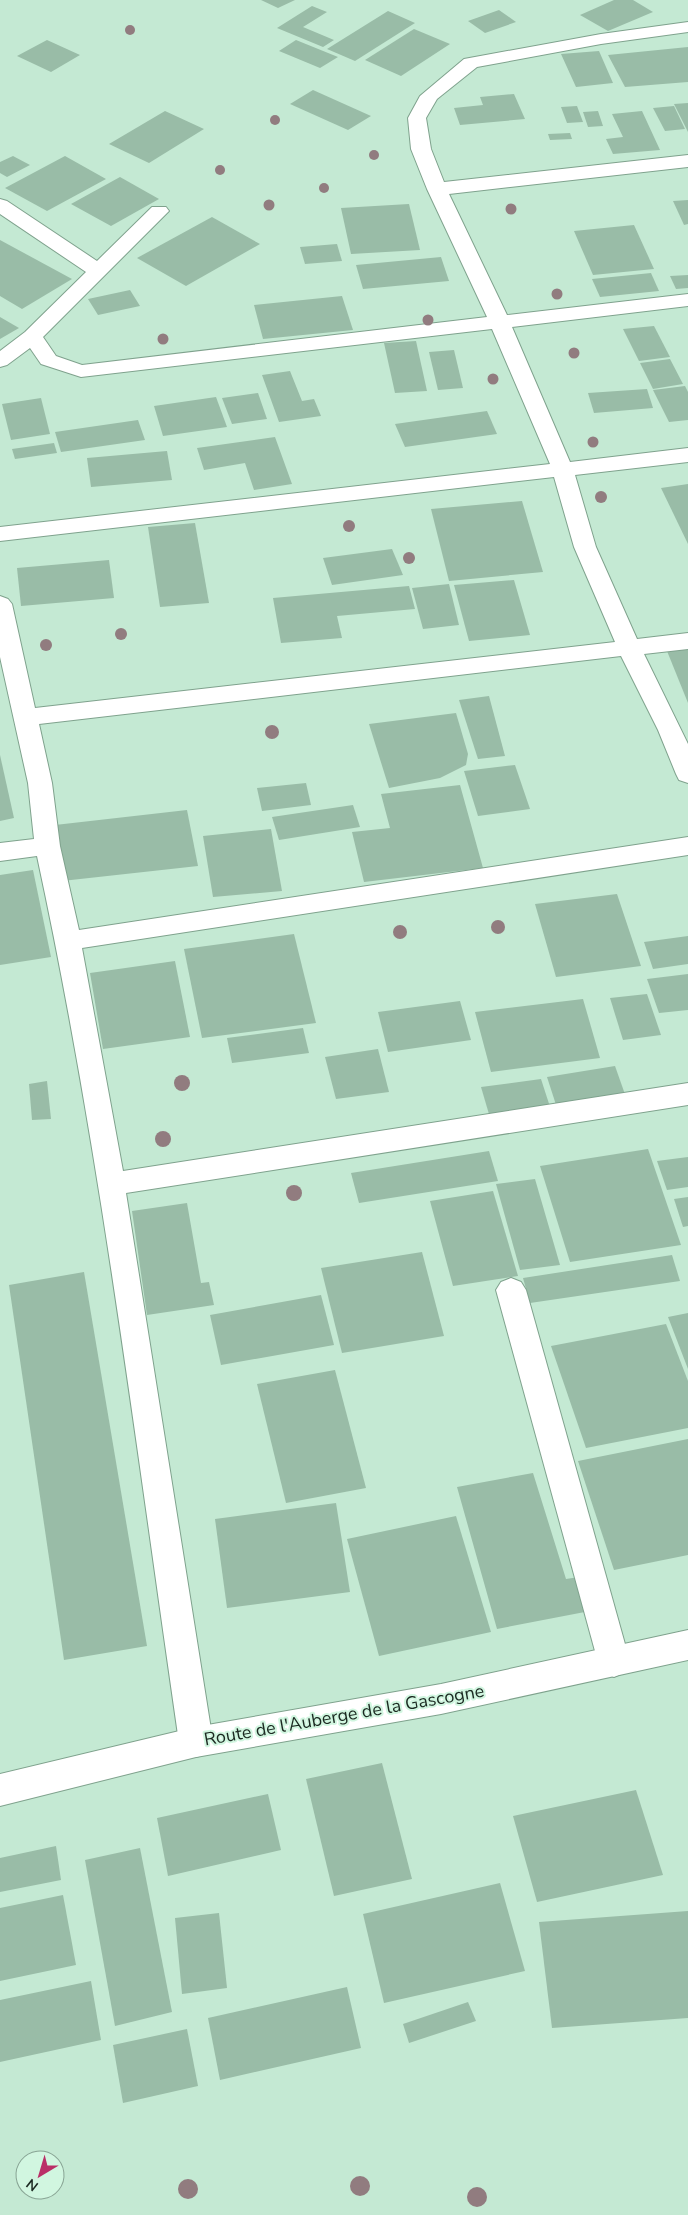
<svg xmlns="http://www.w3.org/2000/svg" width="688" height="2215" viewBox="0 0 688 2215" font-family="'Nunito Sans',sans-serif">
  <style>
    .building { fill: #99bca7 }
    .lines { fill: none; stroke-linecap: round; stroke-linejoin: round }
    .minor-casing { stroke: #7fa28d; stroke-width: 2 }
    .tertiary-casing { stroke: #7fa28d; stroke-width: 2 }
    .minor { fill: #fff; fill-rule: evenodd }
    .tertiary { fill: #fff; fill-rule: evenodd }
    .tree { fill: #917c7f }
    .labels { text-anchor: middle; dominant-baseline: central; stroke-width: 4; stroke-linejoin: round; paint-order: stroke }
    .street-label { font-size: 18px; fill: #1b2921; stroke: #d1f6e0 }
  </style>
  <rect width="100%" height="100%" fill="#c4e9d3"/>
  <g class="building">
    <path d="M 261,0 L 295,0 L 278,8 Z"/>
    <path d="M 614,0 L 633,0 L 653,12 L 608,31 L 580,15 Z"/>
    <path d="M 312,6 L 327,12 L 303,27 L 334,40 L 323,47 L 277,28 Z"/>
    <path d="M 499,10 L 516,22 L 485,33 L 468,21 Z"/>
    <path d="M 388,11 L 415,23 L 355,61 L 327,49 Z"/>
    <path d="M 414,29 L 450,44 L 401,76 L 365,60 Z"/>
    <path d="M 47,40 L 80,55 L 51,72 L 17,56 Z"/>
    <path d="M 296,40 L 338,57 L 320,68 L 279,51 Z"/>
    <path d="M 688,47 L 688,82 L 625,87 L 608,55 Z"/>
    <path d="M 599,51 L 613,83 L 576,87 L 561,54 Z"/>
    <path d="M 313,90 L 371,116 L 348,130 L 290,104 Z"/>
    <path d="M 514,94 L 525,119 L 460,125 L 454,108 L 483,105 L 480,97 Z"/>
    <path d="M 688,103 L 688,132 L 674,104 Z"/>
    <path d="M 577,106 L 583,122 L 567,123 L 561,107 Z"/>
    <path d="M 674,106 L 685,129 L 665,131 L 653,108 Z"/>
    <path d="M 165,111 L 204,129 L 149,163 L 109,144 Z"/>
    <path d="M 598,111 L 603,126 L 588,127 L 583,112 Z"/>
    <path d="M 642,111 L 660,150 L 613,154 L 606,139 L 623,137 L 612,114 Z"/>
    <path d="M 570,133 L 572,139 L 550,140 L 548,134 Z"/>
    <path d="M 13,156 L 30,165 L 7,177 L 0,173 L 0,162 Z"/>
    <path d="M 65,156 L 106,179 L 47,211 L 5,188 Z"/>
    <path d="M 120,177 L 159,199 L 111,226 L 71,204 Z"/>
    <path d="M 688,200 L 688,224 L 684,225 L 673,201 Z"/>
    <path d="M 409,204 L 420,250 L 351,254 L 341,208 Z"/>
    <path d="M 212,217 L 260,244 L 186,286 L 137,258 Z"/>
    <path d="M 634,225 L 654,269 L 593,275 L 574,231 Z"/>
    <path d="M 0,240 L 72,279 L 22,309 L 0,296 Z"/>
    <path d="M 337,244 L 342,261 L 305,264 L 300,247 Z"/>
    <path d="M 441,257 L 449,281 L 363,289 L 356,265 Z"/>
    <path d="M 651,273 L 659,291 L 600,297 L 592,279 Z"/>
    <path d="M 688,275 L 688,288 L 676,289 L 670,276 Z"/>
    <path d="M 130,290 L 140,306 L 98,315 L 88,299 Z"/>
    <path d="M 342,296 L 353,330 L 263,339 L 254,305 Z"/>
    <path d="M 0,317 L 19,328 L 0,339 Z"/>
    <path d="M 654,326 L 670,357 L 639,361 L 623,329 Z"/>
    <path d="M 416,341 L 427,391 L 395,393 L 384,343 Z"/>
    <path d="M 454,350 L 463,388 L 438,390 L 429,352 Z"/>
    <path d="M 670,359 L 683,384 L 653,389 L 640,363 Z"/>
    <path d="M 290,371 L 302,401 L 314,399 L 321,416 L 279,422 L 262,375 Z"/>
    <path d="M 685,386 L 688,392 L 688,420 L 669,422 L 653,390 Z"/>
    <path d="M 647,389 L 653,408 L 594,413 L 588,393 Z"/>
    <path d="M 258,393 L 267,419 L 232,424 L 222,398 Z"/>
    <path d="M 216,397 L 227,427 L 163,436 L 154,406 Z"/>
    <path d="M 41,398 L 50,434 L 11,440 L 2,404 Z"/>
    <path d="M 487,411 L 497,434 L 405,447 L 395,424 Z"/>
    <path d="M 138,420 L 145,440 L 61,452 L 55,432 Z"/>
    <path d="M 275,437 L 292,484 L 254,490 L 245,463 L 204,470 L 197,448 Z"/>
    <path d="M 54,443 L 57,453 L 15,459 L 12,449 Z"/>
    <path d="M 167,451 L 172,480 L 91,487 L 87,458 Z"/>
    <path d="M 688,484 L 688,544 L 661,488 Z"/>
    <path d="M 522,501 L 543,572 L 449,581 L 431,509 Z"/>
    <path d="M 195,523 L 209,603 L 160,607 L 148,527 Z"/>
    <path d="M 392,549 L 403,575 L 332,585 L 323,558 Z"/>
    <path d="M 109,560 L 114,598 L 21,606 L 17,568 Z"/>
    <path d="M 514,580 L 530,635 L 469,641 L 454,585 Z"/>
    <path d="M 449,584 L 459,625 L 423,629 L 412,588 Z"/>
    <path d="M 409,586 L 415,609 L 337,616 L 342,638 L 281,643 L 273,598 Z"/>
    <path d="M 688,649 L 688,703 L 667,651 Z"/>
    <path d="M 489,696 L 505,756 L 478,759 L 459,700 Z"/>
    <path d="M 456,713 L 468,754 L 466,765 L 440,778 L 389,788 L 369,724 Z"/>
    <path d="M 0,755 L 14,818 L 0,821 Z"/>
    <path d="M 515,765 L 530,809 L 478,816 L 464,771 Z"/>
    <path d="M 306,783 L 311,805 L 262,811 L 257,788 Z"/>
    <path d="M 460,785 L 483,868 L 364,882 L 352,832 L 390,828 L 381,794 Z"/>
    <path d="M 353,805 L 360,827 L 279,840 L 272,817 Z"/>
    <path d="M 187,810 L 198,866 L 62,881 L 55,825 Z"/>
    <path d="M 271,829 L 282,891 L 213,897 L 203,836 Z"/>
    <path d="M 33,870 L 51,957 L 0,965 L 0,875 Z"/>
    <path d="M 617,894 L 641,966 L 556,977 L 535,904 Z"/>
    <path d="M 294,934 L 316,1023 L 202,1038 L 184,949 Z"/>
    <path d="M 688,936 L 688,964 L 653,969 L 644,942 Z"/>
    <path d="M 175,961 L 190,1037 L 103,1049 L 90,973 Z"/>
    <path d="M 688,974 L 688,1010 L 659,1013 L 647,979 Z"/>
    <path d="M 647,994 L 661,1035 L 623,1040 L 610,998 Z"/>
    <path d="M 583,999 L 600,1058 L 491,1072 L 475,1012 Z"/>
    <path d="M 460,1001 L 471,1040 L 388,1052 L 378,1012 Z"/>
    <path d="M 303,1028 L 309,1053 L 232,1063 L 227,1038 Z"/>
    <path d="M 378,1049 L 389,1092 L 336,1099 L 325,1057 Z"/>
    <path d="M 615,1066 L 627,1100 L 558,1111 L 547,1077 Z"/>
    <path d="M 541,1079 L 552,1113 L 491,1121 L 481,1087 Z"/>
    <path d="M 47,1081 L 51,1119 L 32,1120 L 29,1084 Z"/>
    <path d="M 648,1149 L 681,1245 L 570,1262 L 540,1166 Z"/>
    <path d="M 489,1151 L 498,1181 L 359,1203 L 351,1173 Z"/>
    <path d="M 688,1157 L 688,1187 L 667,1190 L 657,1161 Z"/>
    <path d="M 535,1179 L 560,1265 L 520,1270 L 496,1184 Z"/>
    <path d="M 493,1191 L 518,1276 L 453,1286 L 430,1201 Z"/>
    <path d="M 688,1197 L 688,1226 L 683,1227 L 674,1199 Z"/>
    <path d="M 187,1203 L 201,1283 L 209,1282 L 214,1305 L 147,1315 L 132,1211 Z"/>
    <path d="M 422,1252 L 444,1336 L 342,1353 L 321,1268 Z"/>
    <path d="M 672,1255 L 680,1281 L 530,1303 L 523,1278 Z"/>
    <path d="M 84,1272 L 147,1646 L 64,1660 L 9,1285 Z"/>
    <path d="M 321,1295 L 334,1345 L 221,1365 L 210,1315 Z"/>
    <path d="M 688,1313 L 688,1369 L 668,1317 Z"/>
    <path d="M 666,1324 L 688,1381 L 688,1428 L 586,1448 L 551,1346 Z"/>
    <path d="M 335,1370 L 366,1488 L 286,1503 L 257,1384 Z"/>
    <path d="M 688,1439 L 688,1555 L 614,1570 L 578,1461 Z"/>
    <path d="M 533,1473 L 566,1579 L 579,1577 L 590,1611 L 497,1629 L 457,1487 Z"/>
    <path d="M 336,1503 L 350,1592 L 227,1608 L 215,1519 Z"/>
    <path d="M 456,1516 L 491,1632 L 379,1656 L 347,1539 Z"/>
    <path d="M 382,1763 L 412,1879 L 334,1896 L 306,1779 Z"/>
    <path d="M 636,1790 L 663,1875 L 537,1902 L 513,1816 Z"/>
    <path d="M 268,1794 L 281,1850 L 168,1876 L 157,1818 Z"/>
    <path d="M 56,1846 L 61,1880 L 0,1892 L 0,1858 Z"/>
    <path d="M 140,1848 L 172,2012 L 115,2026 L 85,1860 Z"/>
    <path d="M 500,1883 L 525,1971 L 384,2003 L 363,1914 Z"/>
    <path d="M 63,1895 L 76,1965 L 0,1981 L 0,1908 Z"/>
    <path d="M 688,1911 L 688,2018 L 552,2028 L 539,1922 Z"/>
    <path d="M 219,1913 L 227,1988 L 182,1994 L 175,1918 Z"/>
    <path d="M 91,1981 L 101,2040 L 0,2062 L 0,2000 Z"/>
    <path d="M 347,1987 L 361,2048 L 220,2080 L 208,2018 Z"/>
    <path d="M 468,2002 L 476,2021 L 409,2043 L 403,2024 Z"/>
    <path d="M 187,2029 L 198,2086 L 123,2103 L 113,2045 Z"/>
  </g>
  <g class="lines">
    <g class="minor-casing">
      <g id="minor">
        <path d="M 688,22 L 688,32 L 601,44 L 477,67 L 437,99 L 426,118 L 431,149 L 444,182 L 688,155 L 688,167 L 449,194 L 507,315 L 688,294 L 688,306 L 512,327 L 570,462 L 688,448 L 688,462 L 575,475 L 596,547 L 637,639 L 688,633 L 688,649 L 644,654 L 688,744 L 688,783 L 679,780 L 676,774 L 658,730 L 621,656 L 39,724 L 52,783 L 60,846 L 79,930 L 688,837 L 688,855 L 82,948 L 123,1171 L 688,1083 L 688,1105 L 126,1193 L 213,1742 L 208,1753 L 196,1757 L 184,1753 L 179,1742 C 136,1447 100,1148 37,856 L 0,861 L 0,843 L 34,839 L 28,783 L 0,657 L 0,596 L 8,599 L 12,604 L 35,708 L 615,642 L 574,547 L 554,477 L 0,541 L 0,527 L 550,464 L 492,329 L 81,377 L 41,364 L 30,348 L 7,365 L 0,367 L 0,351 L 25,332 L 86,272 L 0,214 L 0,199 L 7,201 L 97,261 L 152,207 L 166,207 L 169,211 L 43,337 L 56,356 L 82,365 L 487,317 L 427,189 L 411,149 L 408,118 L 420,96 L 464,59 L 601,34 Z"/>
        <path d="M 511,1278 L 521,1282 L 526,1290 L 630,1662 L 625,1672 L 614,1677 L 603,1672 L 598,1662 L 496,1290 L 501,1282 Z"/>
      </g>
    </g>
    <g class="tertiary-casing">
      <path id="tertiary" d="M 688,1630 L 688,1660 L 441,1714 L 196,1757 L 0,1806 L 0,1774 L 196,1727 L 441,1684 Z"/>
    </g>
    <use href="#minor" class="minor"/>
    <use href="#tertiary" class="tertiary"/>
  </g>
  <g class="tree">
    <circle cx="130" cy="30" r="5"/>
    <circle cx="275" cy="120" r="5"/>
    <circle cx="374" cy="155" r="5"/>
    <circle cx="220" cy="170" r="5"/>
    <circle cx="324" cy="188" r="5"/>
    <circle cx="269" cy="205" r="5.5"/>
    <circle cx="511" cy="209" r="5.5"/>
    <circle cx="557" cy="294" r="5.5"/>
    <circle cx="428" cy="320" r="5.5"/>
    <circle cx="163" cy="339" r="5.5"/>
    <circle cx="574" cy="353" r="5.5"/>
    <circle cx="493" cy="379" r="5.5"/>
    <circle cx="593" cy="442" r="5.5"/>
    <circle cx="601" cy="497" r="6"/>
    <circle cx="349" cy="526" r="6"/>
    <circle cx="409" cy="558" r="6"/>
    <circle cx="121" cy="634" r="6"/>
    <circle cx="46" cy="645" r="6"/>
    <circle cx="272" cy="732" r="7"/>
    <circle cx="498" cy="927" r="7"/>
    <circle cx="400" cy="932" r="7"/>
    <circle cx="182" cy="1083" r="8"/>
    <circle cx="163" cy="1139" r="8"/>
    <circle cx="294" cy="1193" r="8"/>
    <circle cx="360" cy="2186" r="10"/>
    <circle cx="188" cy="2189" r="10"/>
    <circle cx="477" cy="2197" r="10"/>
  </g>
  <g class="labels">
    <g class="street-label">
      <text transform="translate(344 1715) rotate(-10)">Route de l'Auberge de la Gascogne</text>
    </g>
  </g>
  <g transform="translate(40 2175) rotate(218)"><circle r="24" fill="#d1f6e0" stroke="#88a494"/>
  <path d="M0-4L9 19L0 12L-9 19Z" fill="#ba2e67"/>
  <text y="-8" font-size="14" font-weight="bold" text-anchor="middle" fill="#1b2921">N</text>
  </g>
</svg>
